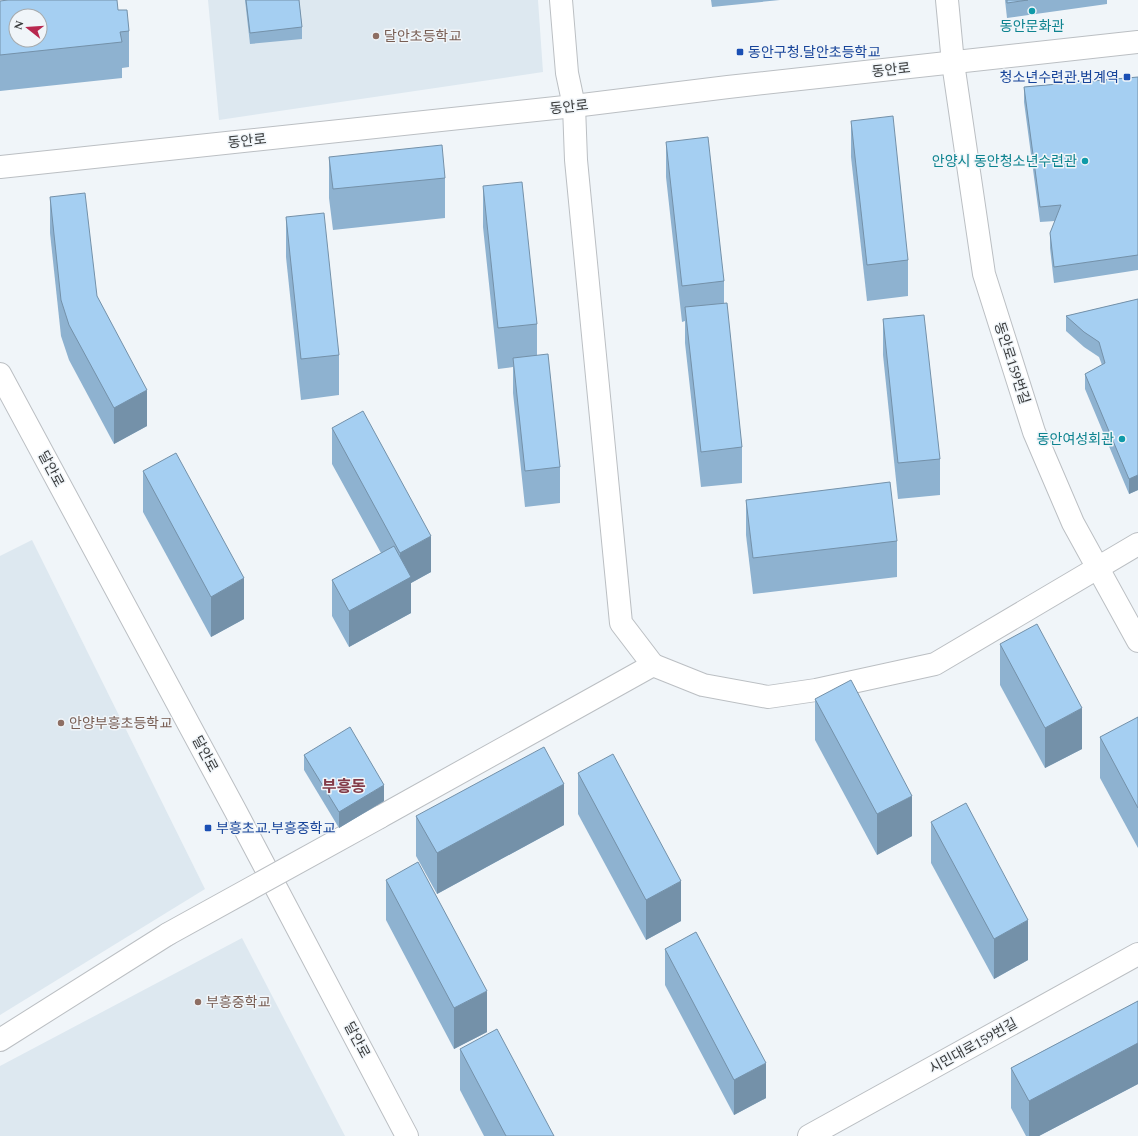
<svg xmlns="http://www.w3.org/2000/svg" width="1138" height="1136" viewBox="0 0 1138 1136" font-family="Spectral,'Noto Sans KR',serif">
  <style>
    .built { fill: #dde8f0 }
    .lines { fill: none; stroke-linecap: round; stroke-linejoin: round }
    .minor-casing { stroke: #bbbfc3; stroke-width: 24 }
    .minor { stroke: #fff; stroke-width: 22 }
    .minor-bridge-casing { stroke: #bbbfc3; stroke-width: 24; stroke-linecap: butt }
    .minor-bridge { stroke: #fff; stroke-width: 22 }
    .wall { fill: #8eb2d0 }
    .shaded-wall { fill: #7491a9 }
    .building { fill: #a5cff2; stroke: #7491a9; fill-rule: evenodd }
    .culture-dot { fill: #0f9aa8; stroke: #f0f5f9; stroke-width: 1.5 }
    .education-dot { fill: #8d6e63; stroke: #f0f5f9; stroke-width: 1.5 }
    .transit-dot { fill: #1a4fb4; stroke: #f0f5f9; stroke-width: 1.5 }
    .labels { text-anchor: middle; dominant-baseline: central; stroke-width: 3; stroke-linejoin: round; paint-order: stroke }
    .culture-label { font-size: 14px; fill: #0d838f; stroke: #f0f5f9; text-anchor: end }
    .education-label { font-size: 14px; fill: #785e54; stroke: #f0f5f9; text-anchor: start }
    .transit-label { font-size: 14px; fill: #164399; stroke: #f0f5f9; text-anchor: start }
    .street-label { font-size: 14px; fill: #393b3c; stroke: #f0f5f9 }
    .quarter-label { font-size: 16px; font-weight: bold; fill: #833b48; stroke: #f0f5f9 }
  </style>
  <rect width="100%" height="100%" fill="#f0f5f9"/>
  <g class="built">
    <path d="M 208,0 L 538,0 L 543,72 L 219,120 Z"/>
    <path d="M 32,540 L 205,889 L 0,1015 L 0,556 Z"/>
    <path d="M 242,938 L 345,1136 L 0,1136 L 0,1066 Z"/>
  </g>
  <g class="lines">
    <g class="minor-casing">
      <g id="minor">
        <path d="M 561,0 L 567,73 L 574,106 L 576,160 L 621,623 L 653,665"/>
        <path d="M 947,0 L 953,63 L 984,274 L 1034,432 L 1073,523 L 1138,641"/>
        <path d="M 0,167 L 574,106 L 728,87 L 1138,42"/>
        <path d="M 0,374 L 235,810 L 407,1136"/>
        <path d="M 380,817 L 653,665 L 703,685 L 768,697 L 816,690 L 935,664 L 1138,544"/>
        <path d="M 0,1040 L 168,934"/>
        <path d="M 809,1136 L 1138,954"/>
      </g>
    </g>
    <use href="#minor" class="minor"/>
    <g class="minor-bridge-casing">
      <path id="minor-bridge" d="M 168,934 L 380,817"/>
    </g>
    <use href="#minor-bridge" class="minor-bridge"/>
  </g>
  <g class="wall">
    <path d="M 245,0 L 299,0 L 302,27 L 302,39 L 250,44 Z"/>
    <path d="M 711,0 L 780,0 L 712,7 Z"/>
    <path d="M 1005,0 L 1107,0 L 1107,4 L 1007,18 Z"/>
    <path d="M 0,1 L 118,10 L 129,31 L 129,67 L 122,68 L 122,78 L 0,91 Z"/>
    <path d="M 1138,77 L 1138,270 L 1054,283 L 1050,248 L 1050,233 L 1055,221 L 1040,222 L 1024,102 L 1024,87 Z"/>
    <path d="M 851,121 L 908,260 L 908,296 L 867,301 L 851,157 Z"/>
    <path d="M 666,142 L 724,281 L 724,303 L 742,447 L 742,483 L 701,487 L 685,343 L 685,321 L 682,322 L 666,177 Z"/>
    <path d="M 329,157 L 445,178 L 445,218 L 333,230 L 329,198 Z"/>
    <path d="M 483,186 L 537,324 L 537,355 L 560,467 L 560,503 L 525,507 L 513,393 L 513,367 L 498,369 L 483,227 Z"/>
    <path d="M 50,197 L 97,296 L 147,426 L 114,444 L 69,360 L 61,336 L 50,233 Z"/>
    <path d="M 286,217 L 339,355 L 339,395 L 301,400 L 286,257 Z"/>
    <path d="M 1138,299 L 1138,490 L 1129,494 L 1085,389 L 1085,374 L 1102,365 L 1099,357 L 1084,347 L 1066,331 L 1066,316 Z"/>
    <path d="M 883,319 L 940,459 L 940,495 L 898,499 L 883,355 Z"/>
    <path d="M 332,428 L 431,572 L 411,583 L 411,613 L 349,647 L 332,616 L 332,580 L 381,553 L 332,464 Z"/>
    <path d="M 143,471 L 244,619 L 211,637 L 143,512 Z"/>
    <path d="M 746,500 L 897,541 L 897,577 L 753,594 L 746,535 Z"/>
    <path d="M 1000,644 L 1082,749 L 1045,768 L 1000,685 Z"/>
    <path d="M 815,699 L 912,836 L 877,855 L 815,740 Z"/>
    <path d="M 1138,718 L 1138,848 L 1100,778 L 1100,737 Z"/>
    <path d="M 304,755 L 384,801 L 339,828 L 304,770 Z"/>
    <path d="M 578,773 L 681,921 L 646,940 L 578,814 Z"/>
    <path d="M 416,816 L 564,825 L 437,894 L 416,856 Z"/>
    <path d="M 931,822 L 1028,960 L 994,979 L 931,863 Z"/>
    <path d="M 386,880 L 487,1032 L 454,1049 L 386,920 Z"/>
    <path d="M 665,949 L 766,1098 L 734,1115 L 665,985 Z"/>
    <path d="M 1138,1001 L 1138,1084 L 1039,1136 L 1026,1136 L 1011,1108 L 1011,1068 Z"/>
    <path d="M 460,1049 L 554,1136 L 484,1136 L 460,1090 Z"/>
  </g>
  <g class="shaded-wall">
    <path d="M 147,390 L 147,426 L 114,444 L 114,408 Z"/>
    <path d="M 1138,475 L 1138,490 L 1129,494 L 1129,479 Z"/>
    <path d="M 431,536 L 431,572 L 411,583 L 411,613 L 349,647 L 349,611 L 400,583 L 400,553 Z"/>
    <path d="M 244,578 L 244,619 L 211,637 L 211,597 Z"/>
    <path d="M 1082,708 L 1082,749 L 1045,768 L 1045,728 Z"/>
    <path d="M 564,784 L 564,825 L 437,894 L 437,853 Z"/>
    <path d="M 384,785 L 384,801 L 339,828 L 339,812 Z"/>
    <path d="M 912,796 L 912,836 L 877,855 L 877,814 Z"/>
    <path d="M 681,881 L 681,921 L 646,940 L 646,900 Z"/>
    <path d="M 1028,920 L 1028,960 L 994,979 L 994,939 Z"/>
    <path d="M 487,991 L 487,1032 L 454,1049 L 454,1008 Z"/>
    <path d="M 1138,1043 L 1138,1084 L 1039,1136 L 1029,1136 L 1029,1101 Z"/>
    <path d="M 766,1063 L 766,1098 L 734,1115 L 734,1080 Z"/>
  </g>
  <g class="building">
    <path d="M 8,0 L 117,0 L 118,10 L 127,10 L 129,31 L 120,32 L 122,42 L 0,55 L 0,1 ZM 16,16 L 40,16 L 40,40 L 16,40 Z"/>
    <path d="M 246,0 L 299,0 L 302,27 L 250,33 Z"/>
    <path d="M 1007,0 L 1028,0 L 1007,3 Z"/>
    <path d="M 1138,77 L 1138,255 L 1054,267 L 1050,233 L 1061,205 L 1040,207 L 1024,87 Z"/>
    <path d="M 893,116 L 908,260 L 867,265 L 851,121 Z"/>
    <path d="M 708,137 L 724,281 L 682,286 L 666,142 Z"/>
    <path d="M 442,145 L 445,178 L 333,189 L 329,157 Z"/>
    <path d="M 522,182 L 537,324 L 498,328 L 483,186 Z"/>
    <path d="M 85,193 L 97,296 L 147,390 L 114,408 L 69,325 L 61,300 L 50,197 Z"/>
    <path d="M 324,213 L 339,355 L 301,359 L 286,217 Z"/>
    <path d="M 1138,299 L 1138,475 L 1129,479 L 1085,374 L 1105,363 L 1099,342 L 1084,332 L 1066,316 Z"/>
    <path d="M 727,303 L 742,447 L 701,452 L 685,307 Z"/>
    <path d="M 924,315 L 940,459 L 898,463 L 883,319 Z"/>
    <path d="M 548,354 L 560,467 L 525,471 L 513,358 Z"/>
    <path d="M 363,411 L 431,536 L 400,553 L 332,428 Z"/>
    <path d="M 176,453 L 244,578 L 211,597 L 143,471 Z"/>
    <path d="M 890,482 L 897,541 L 753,558 L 746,500 Z"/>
    <path d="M 394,546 L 411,577 L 349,611 L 332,580 Z"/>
    <path d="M 1037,624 L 1082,708 L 1045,728 L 1000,644 Z"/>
    <path d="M 851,680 L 912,796 L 877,814 L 815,699 Z"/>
    <path d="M 1138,717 L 1138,808 L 1100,737 Z"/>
    <path d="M 350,727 L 384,785 L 339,812 L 304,755 Z"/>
    <path d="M 544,747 L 564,784 L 437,853 L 416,816 Z"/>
    <path d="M 613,754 L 681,881 L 646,900 L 578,773 Z"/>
    <path d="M 966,803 L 1028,920 L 994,939 L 931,822 Z"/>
    <path d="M 418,862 L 487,991 L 454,1008 L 386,880 Z"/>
    <path d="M 696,932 L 766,1063 L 734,1080 L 665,949 Z"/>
    <path d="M 1138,1001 L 1138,1043 L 1029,1101 L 1011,1068 Z"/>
    <path d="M 497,1029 L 554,1136 L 506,1136 L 460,1049 Z"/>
  </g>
  <g class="culture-dot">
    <circle cx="1032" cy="11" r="4"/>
    <circle cx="1085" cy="161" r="4"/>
    <circle cx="1122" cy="439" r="4"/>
  </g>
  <g class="education-dot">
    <circle cx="376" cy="36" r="4"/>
    <circle cx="61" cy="723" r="4"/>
    <circle cx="198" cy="1002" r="4"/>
  </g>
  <g class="transit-dot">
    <rect x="736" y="48" width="8" height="8" rx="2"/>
    <rect x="1123" y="73" width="8" height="8" rx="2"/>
    <rect x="204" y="824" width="8" height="8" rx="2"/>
  </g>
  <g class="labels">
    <g class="culture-label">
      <text x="1032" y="26" text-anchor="middle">동안문화관</text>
      <text x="1077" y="161">안양시 동안청소년수련관</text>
      <text x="1114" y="439">동안여성회관</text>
    </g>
    <g class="education-label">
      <text x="384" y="36">달안초등학교</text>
      <text x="69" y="723">안양부흥초등학교</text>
      <text x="206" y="1002">부흥중학교</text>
    </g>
    <g class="transit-label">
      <text x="748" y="52">동안구청.달안초등학교</text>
      <text x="1119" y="77" text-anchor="end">청소년수련관.범계역</text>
      <text x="216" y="828">부흥초교.부흥중학교</text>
    </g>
    <g class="street-label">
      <text transform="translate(891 70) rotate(-6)">동안로</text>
      <text transform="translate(569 107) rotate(-6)">동안로</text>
      <text transform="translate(247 141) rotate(-6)">동안로</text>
      <text transform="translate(1012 363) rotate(72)">동안로159번길</text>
      <text transform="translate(51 469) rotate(62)">달안로</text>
      <text transform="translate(205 754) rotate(62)">달안로</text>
      <text transform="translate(357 1040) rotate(62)">달안로</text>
      <text transform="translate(973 1046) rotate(-29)">시민대로159번길</text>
    </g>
    <g class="quarter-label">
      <text x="344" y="787">부흥동</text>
    </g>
  </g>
  <g transform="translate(28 28) rotate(287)"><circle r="19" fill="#f0f5f9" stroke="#a7abad"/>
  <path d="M0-3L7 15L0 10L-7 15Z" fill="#b8284f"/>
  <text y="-6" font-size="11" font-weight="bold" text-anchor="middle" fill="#393b3c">N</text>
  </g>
</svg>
